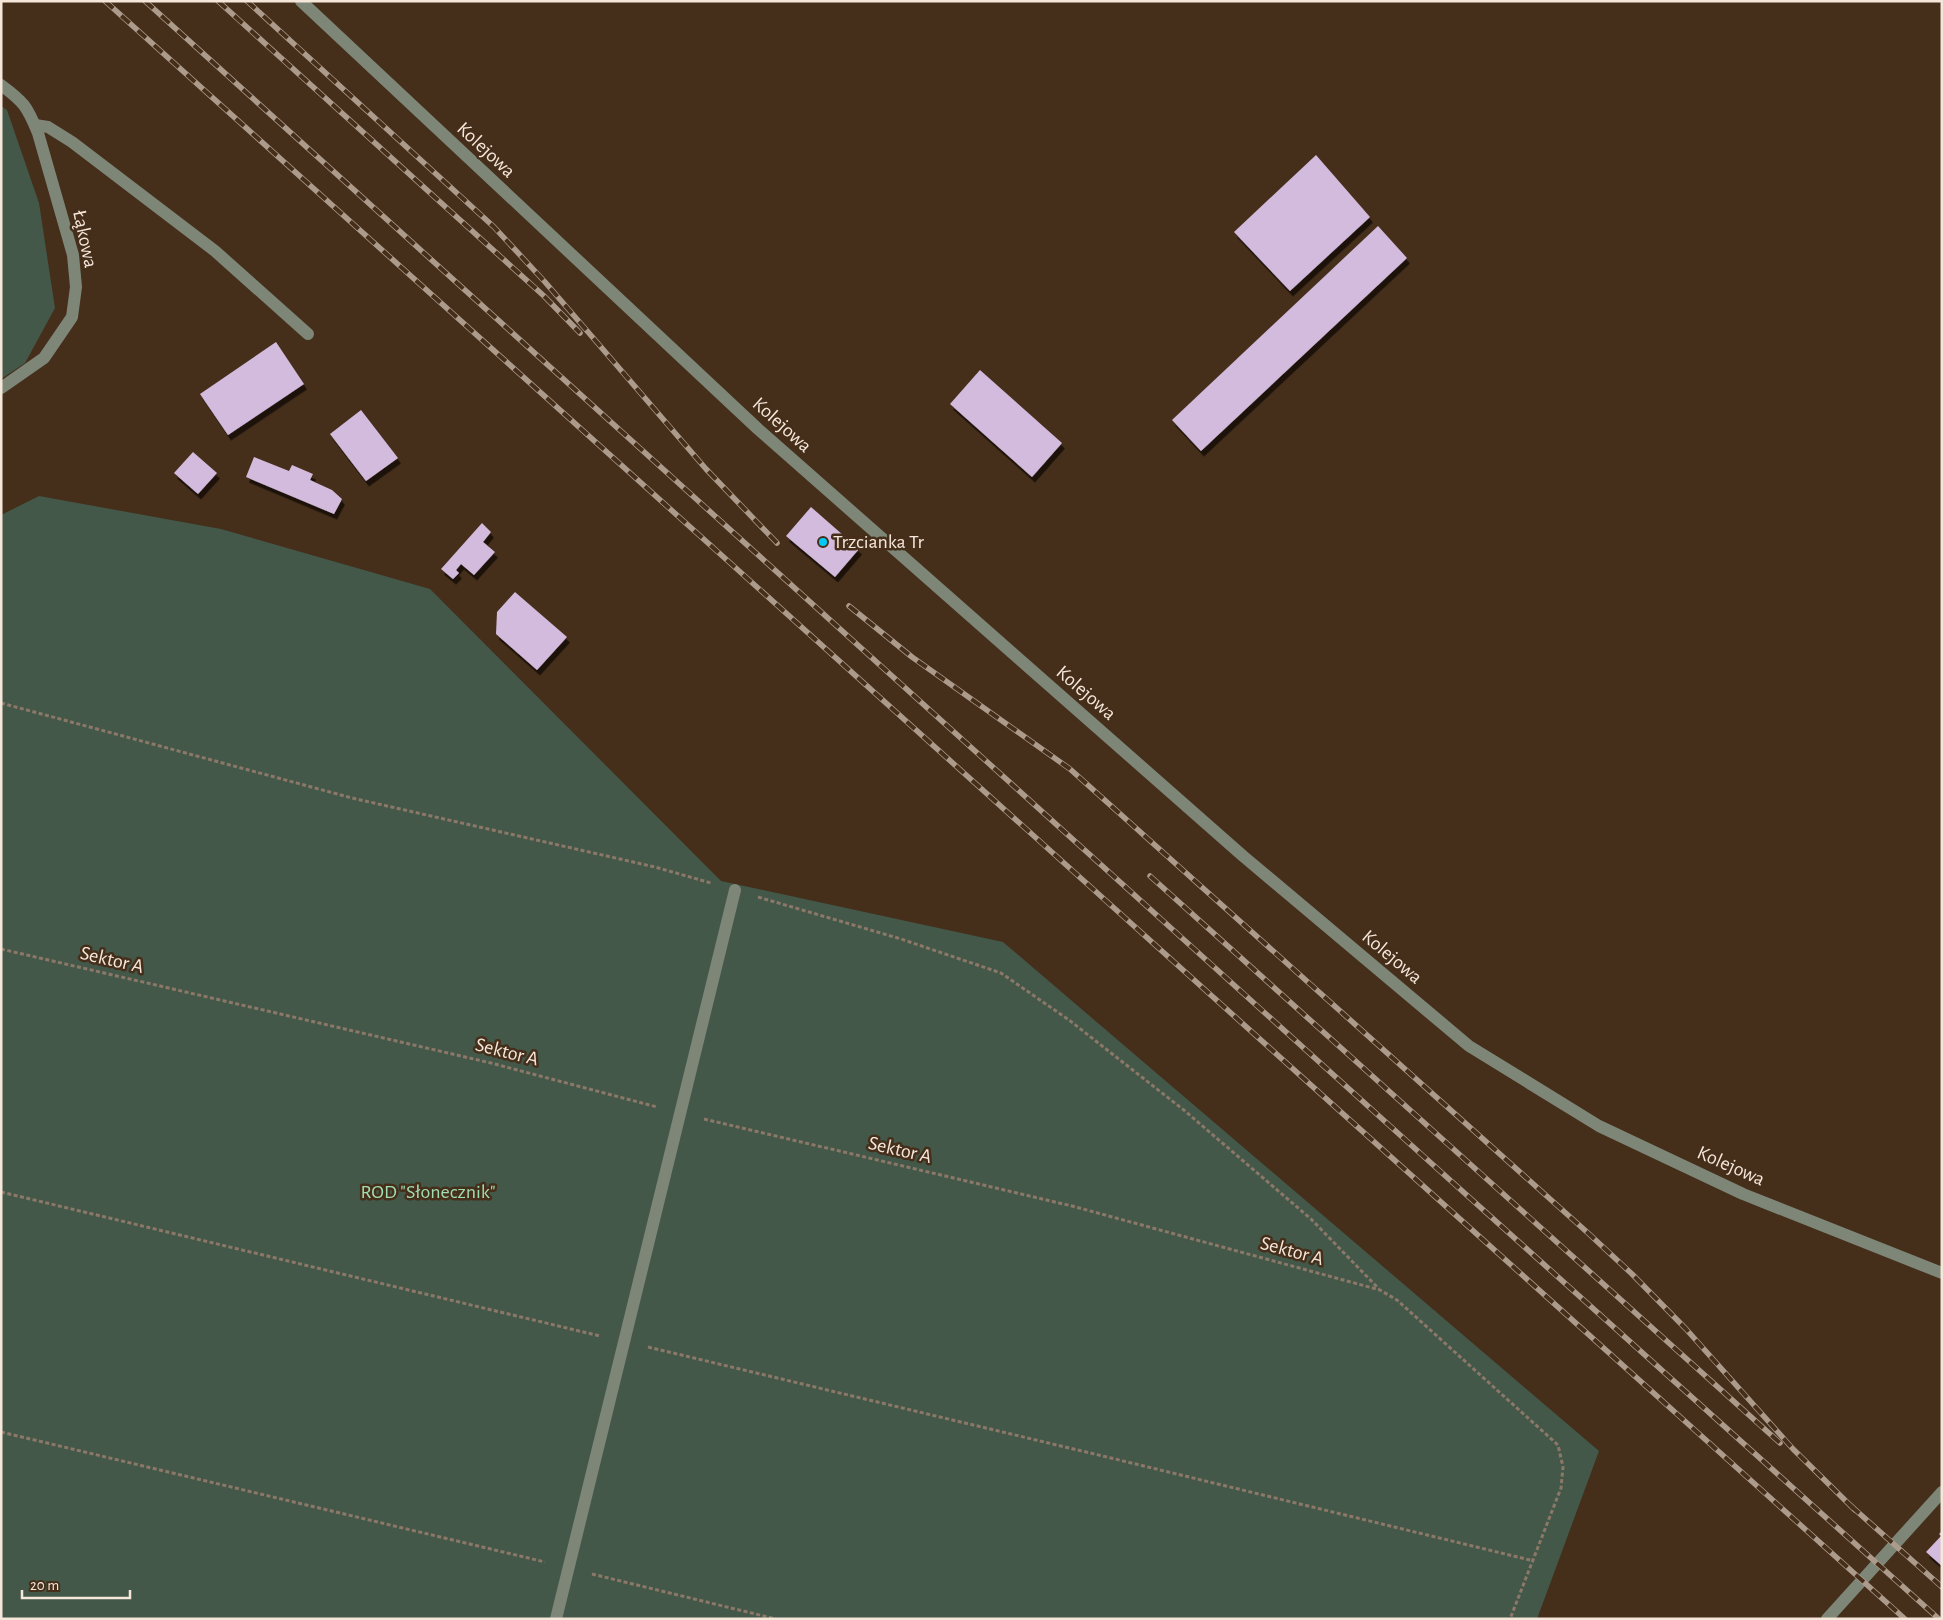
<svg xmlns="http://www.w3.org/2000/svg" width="1943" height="1620" viewBox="0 0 1943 1620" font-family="'Alegreya Sans',sans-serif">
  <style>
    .green { fill: #435849 }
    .building { fill: #d3bbde; filter: url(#shadow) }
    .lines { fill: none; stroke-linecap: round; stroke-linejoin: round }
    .path { stroke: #8c7868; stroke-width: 3; stroke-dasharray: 4 2.5; stroke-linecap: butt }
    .minor { stroke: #7d8677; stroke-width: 12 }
    .rail-casing { stroke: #ac9a8a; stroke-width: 5.5 }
    .rail { stroke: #452e1a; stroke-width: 4; stroke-dasharray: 11; stroke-linecap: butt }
    .poi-dot { fill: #02cbf9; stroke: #452e1a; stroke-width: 2 }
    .labels { text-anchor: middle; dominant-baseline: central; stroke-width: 5; stroke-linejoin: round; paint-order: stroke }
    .street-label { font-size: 20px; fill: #f6e7db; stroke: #452e1a }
    .poi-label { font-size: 20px; fill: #f6e7db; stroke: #452e1a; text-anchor: start }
    .park-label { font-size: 20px; fill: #a1ddb3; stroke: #452e1a }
  </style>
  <defs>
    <filter id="shadow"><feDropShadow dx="3" dy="5.5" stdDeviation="0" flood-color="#0009"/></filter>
  </defs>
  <rect width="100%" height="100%" fill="#452e1a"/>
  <g class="green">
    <path d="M 1,106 L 7,110 L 39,203 L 55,308 L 25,363 L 1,379 Z"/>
    <path d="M 39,496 L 221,529 L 430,589 L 721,881 L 1003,942 L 1599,1451 L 1537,1619 L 1,1619 L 1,515 Z"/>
  </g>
  <g class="building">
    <path d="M 1316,155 L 1370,217 L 1290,291 L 1234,232 Z"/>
    <path d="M 1378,226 L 1407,258 L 1201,451 L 1172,420 Z"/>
    <path d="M 276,342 L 304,384 L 228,435 L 200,394 Z"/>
    <path d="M 980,370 L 1062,443 L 1032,477 L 950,404 Z"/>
    <path d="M 361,410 L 398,458 L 366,481 L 330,434 Z"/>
    <path d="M 193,452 L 217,473 L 198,494 L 174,473 Z"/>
    <path d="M 254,457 L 289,471 L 292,465 L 313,474 L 310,480 L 332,490 L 342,499 L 334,514 L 246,477 Z"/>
    <path d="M 811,507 L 859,549 L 835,577 L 786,536 Z"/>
    <path d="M 482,523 L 491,532 L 483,542 L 495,552 L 474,575 L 461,564 L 456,570 L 459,573 L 453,579 L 441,569 Z"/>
    <path d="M 515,592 L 567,637 L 537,670 L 496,634 L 497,612 Z"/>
    <path d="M 1942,1531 L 1942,1566 L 1926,1552 L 1941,1536 L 1939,1534 Z"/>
  </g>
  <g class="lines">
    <g class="path">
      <path d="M 1,703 L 352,798 L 655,867 L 711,883"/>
      <path d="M 758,897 L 901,939 L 1001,973 L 1069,1020 L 1185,1111 L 1311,1219 L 1379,1289"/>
      <path d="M 1,949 L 491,1063 L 657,1107"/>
      <path d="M 704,1119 L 1072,1206 L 1380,1290 L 1397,1300 L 1558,1445 L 1563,1467 L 1561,1488 L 1510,1619"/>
      <path d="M 1,1192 L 600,1336"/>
      <path d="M 648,1347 L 1111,1458 L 1534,1561"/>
      <path d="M 1,1432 L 545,1562"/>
      <path d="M 592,1574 L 776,1619"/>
    </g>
    <g class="minor">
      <path d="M 301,1 L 758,429 L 1243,856 L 1469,1046 L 1599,1126 L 1743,1194 L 1942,1273"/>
      <path d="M 1,85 C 24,102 27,106 38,133 L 73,255 L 76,287 L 72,317 L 44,358 L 1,388"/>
      <path d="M 35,125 L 48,127 L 72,142 L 215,251 L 308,334"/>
      <path d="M 556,1619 L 735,890"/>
      <path d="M 1827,1619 L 1942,1492"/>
    </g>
    <g class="rail-casing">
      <g id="rail">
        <path d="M 105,1 L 1905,1619"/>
        <path d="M 145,1 L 1431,1163 L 1939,1619"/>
        <path d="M 218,1 L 544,296 L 580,333"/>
        <path d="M 247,1 L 494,227 L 545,282 L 706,469 L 777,543"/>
        <path d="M 849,606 L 912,657 L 1070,769 L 1588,1233 L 1632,1274 L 1686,1329 L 1793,1449 L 1855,1510"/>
        <path d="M 1150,876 L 1780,1443"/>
        <path d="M 1851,1506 L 1942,1587"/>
      </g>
    </g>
    <use href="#rail" class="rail"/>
  </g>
  <circle class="poi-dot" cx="823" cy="542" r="5"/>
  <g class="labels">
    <g class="street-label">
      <text transform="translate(486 150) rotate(43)">Kolejowa</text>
      <text transform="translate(85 239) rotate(78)">Łąkowa</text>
      <text transform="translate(782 425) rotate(42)">Kolejowa</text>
      <text transform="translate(1086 693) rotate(41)">Kolejowa</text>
      <text transform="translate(1392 957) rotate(40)">Kolejowa</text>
      <text transform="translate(112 960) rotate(13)">Sektor A</text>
      <text transform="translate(507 1052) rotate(14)">Sektor A</text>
      <text transform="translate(900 1150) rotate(13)">Sektor A</text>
      <text transform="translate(1731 1166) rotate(24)">Kolejowa</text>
      <text transform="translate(1292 1251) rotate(15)">Sektor A</text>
    </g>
    <g class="poi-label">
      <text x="833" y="542">Trzcianka Tr</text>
    </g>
    <g class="park-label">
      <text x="428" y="1192">ROD "Słonecznik"</text>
    </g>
  </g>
  <rect width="1943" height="1620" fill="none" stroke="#f6e7db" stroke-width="5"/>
  <path d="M22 1590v8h108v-8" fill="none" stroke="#f6e7db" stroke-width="2.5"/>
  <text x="30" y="1590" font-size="15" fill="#f6e7db" stroke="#452e1a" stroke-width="4" paint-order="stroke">20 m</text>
</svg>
